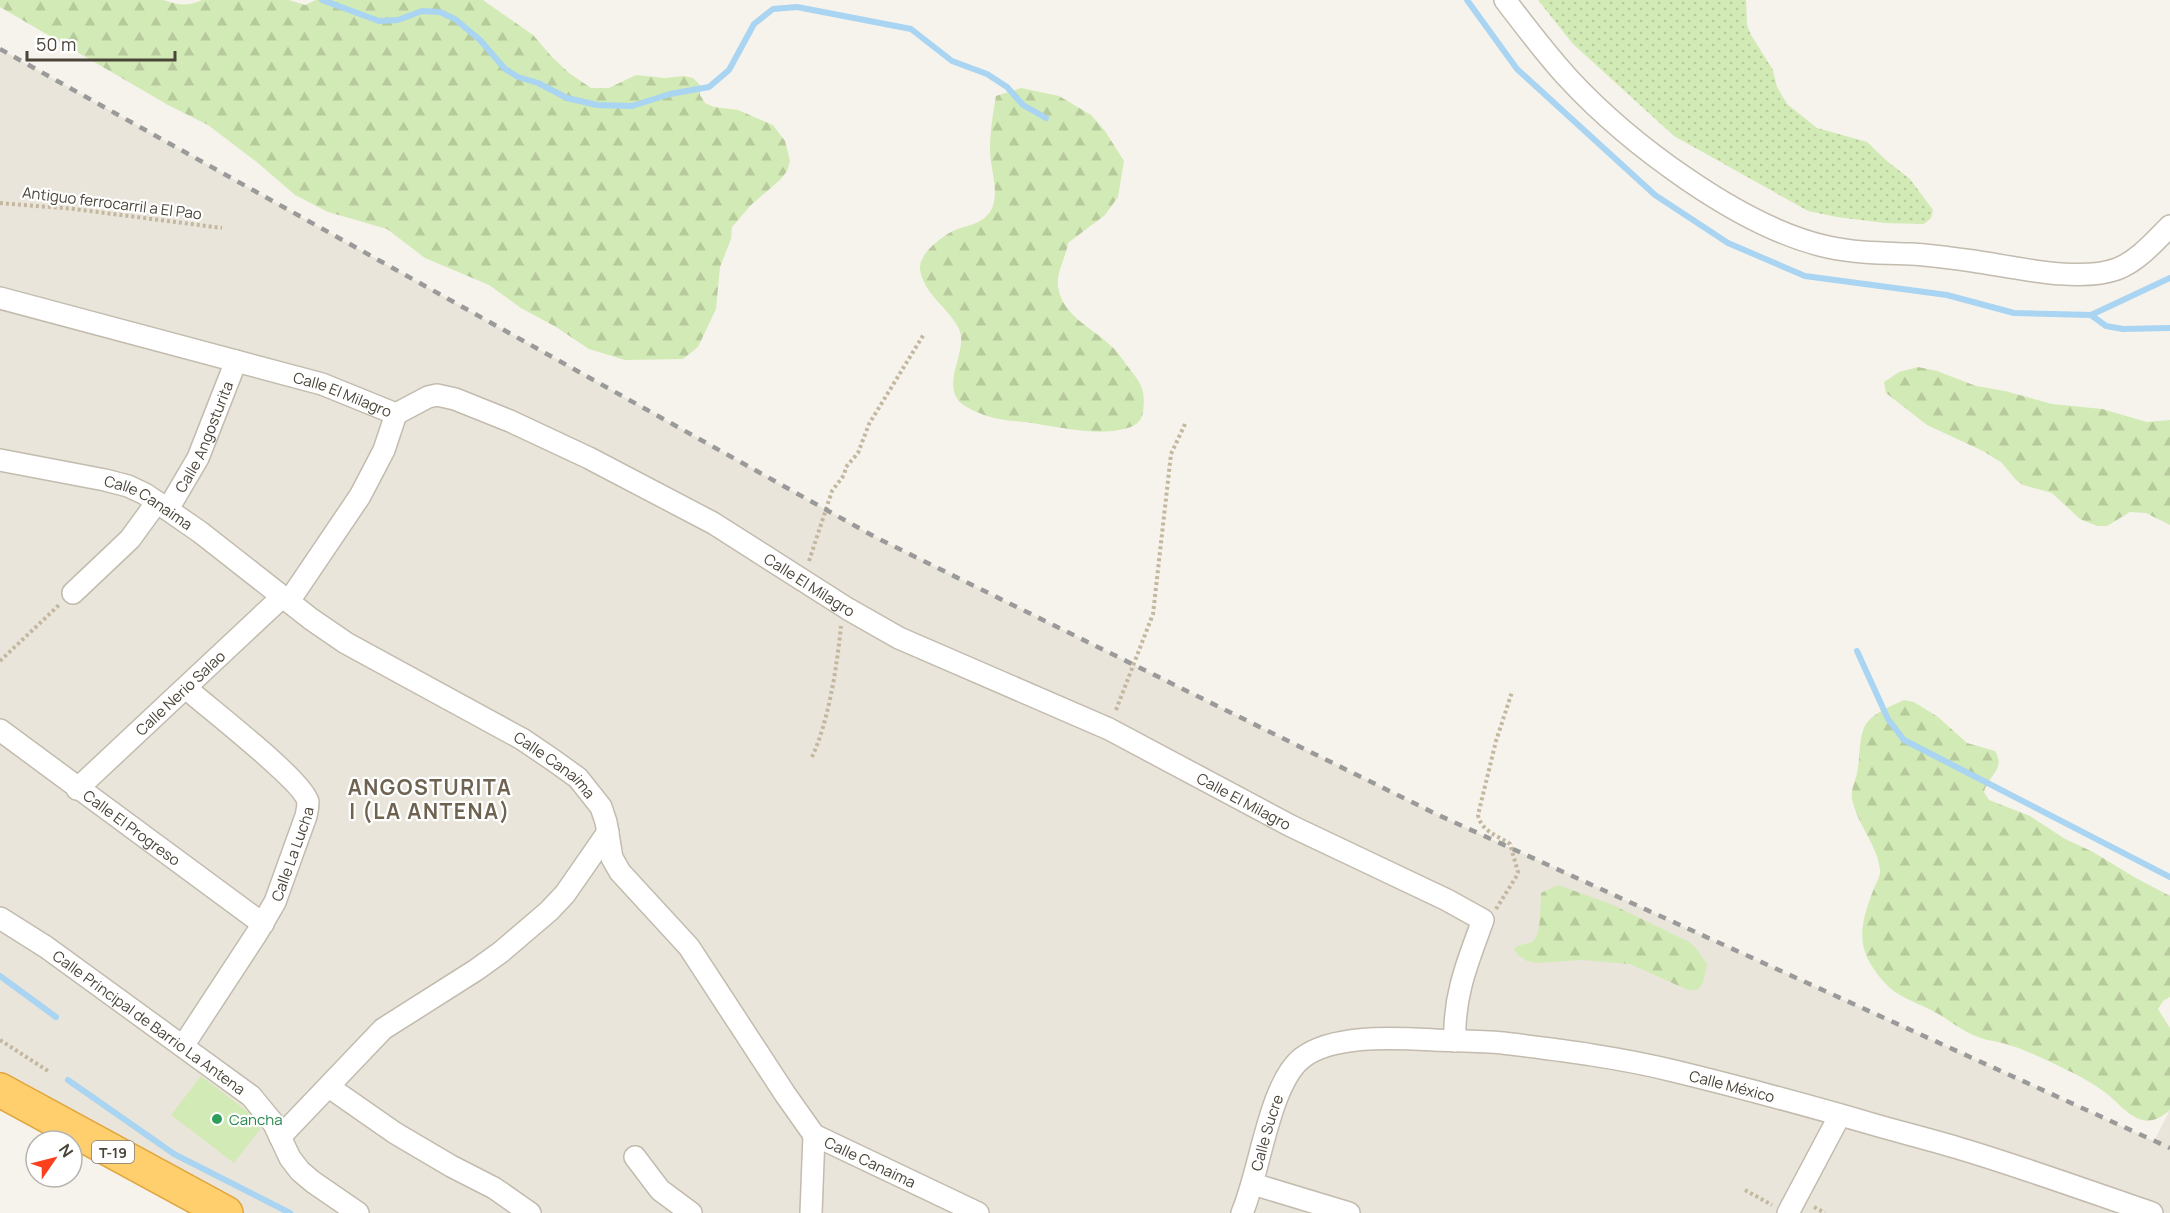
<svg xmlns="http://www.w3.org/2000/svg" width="2170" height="1213" viewBox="0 0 2170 1213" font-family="Manrope,sans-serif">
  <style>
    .residential { fill: #eae5da }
    .grass { fill: url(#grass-dots) }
    .forest { fill: url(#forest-firs) }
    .green { fill: #d2eab5 }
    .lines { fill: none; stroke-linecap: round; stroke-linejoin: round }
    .stream { stroke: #a9d4f2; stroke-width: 6 }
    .street-casing { stroke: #c2bbae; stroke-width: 24 }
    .highway-casing { stroke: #e0a43c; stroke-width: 36 }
    .path { stroke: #c4b79f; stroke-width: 4; stroke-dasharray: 3 3; stroke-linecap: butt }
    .street { stroke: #fff; stroke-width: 21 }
    .highway { stroke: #ffcf6e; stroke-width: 33 }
    .rail { stroke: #9a9a9a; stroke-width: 4.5; stroke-dasharray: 8 8; stroke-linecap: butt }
    .leisure-dot { fill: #2e9e5b; stroke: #fff; stroke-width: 2 }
    .labels { text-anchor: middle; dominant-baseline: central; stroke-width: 4.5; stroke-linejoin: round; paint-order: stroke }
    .shield { fill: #fff; stroke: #817c74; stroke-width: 1.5 }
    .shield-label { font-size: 14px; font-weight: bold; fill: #4b4439 }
    .street-label { font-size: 15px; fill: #4b4439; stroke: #fff }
    .leisure-label { font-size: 15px; fill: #27864d; stroke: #fff; text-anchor: start }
    .district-label { font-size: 21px; font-weight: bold; letter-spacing: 1.5px; fill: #6e6250; stroke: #fff }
  </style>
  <defs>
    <pattern id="grass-dots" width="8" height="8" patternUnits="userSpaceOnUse" patternTransform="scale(1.5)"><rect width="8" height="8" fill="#d2eab5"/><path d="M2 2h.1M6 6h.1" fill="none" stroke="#b6ca9c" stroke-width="1.8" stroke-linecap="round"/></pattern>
    <pattern id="forest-firs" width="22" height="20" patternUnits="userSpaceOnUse" patternTransform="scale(1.5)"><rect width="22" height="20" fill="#d2eab5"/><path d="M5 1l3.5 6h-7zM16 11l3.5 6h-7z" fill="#b6ca9c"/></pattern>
  </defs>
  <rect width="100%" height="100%" fill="#f6f3ec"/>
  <path class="residential" d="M 0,49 L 875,537 L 1436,814 L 2154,1141 L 2170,1110 L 2170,1213 L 226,1213 L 0,1090 Z"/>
  <path class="grass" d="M 1538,0 L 1746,0 L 1747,25 L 1751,35 L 1773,70 L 1777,87 L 1787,104 L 1817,128 L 1867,142 L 1887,161 L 1910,179 L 1933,210 L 1931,218 L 1924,224 L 1885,223 L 1837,217 L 1808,211 L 1674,136 L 1573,44 Z"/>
  <g class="forest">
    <path d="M 0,0 L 163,0 C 178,5 187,7 202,0 L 289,0 L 305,5 L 316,0 L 483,0 L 533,35 L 552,57 L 569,73 L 591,88 L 609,88 L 636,75 L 665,78 L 684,76 L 693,78 L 700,85 L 700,95 L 705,103 L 714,107 L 738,110 L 773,125 L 785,141 L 790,161 L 787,171 L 781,179 L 751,205 L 732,227 L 731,239 L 720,267 L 716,309 L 698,347 L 683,359 L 625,360 L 589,349 L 556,327 L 521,308 L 489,285 L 425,258 L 387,229 L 328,212 L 295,195 L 258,163 L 208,125 L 168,105 L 0,7 Z"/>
    <path d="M 1021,88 L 1059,96 L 1091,115 L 1105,131 L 1124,161 L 1118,197 L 1105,215 L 1068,243 C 1066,258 1056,272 1058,287 C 1063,317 1092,327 1111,346 C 1118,352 1123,360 1128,367 C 1141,383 1146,390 1143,412 C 1142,418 1139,423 1133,426 C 1103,439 1056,426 1025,422 C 1014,421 1001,420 990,417 C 981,414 968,409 961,403 C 940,383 969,351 959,329 C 950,309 923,294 920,269 C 919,254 939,239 951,232 C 964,225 980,226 990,212 C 1001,194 990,169 990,150 C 990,131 993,113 996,96 Z"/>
    <path d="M 1918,367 L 1937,371 L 1976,386 L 2005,391 L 2052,404 L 2102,409 L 2147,422 L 2170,420 L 2170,525 L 2146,513 L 2130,512 L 2107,526 L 2097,526 L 2080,519 L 2052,493 L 2023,485 L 2016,480 L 2002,463 L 1983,451 L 1927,425 L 1886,393 L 1884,382 L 1899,372 Z"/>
    <path d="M 1904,700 L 1914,702 L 1938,717 L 1967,743 L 1995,751 C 2006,769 1989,774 1984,792 L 1989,800 L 2030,816 L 2065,839 L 2093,852 L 2134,877 L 2170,896 L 2170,997 L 2163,1001 L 2158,1009 L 2170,1028 L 2170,1110 C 2142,1135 2127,1110 2106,1093 C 2094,1084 2080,1076 2067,1070 C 2048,1061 2029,1051 2009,1045 C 1999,1041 1987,1041 1978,1037 C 1961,1031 1947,1018 1931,1010 C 1915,1002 1896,996 1884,982 C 1856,950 1858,930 1873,891 C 1875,884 1881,877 1880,870 C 1878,846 1857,824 1852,799 C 1850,790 1857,778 1858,768 C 1860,755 1859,735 1866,724 C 1874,712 1892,706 1904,700 Z"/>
    <path d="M 1558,885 L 1613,905 L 1689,942 L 1696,948 L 1707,964 L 1703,983 L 1697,990 L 1688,990 L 1630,964 L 1582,960 L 1536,963 L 1527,961 L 1519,956 L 1514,949 C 1521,943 1525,945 1532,942 C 1542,936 1540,905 1541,893 Z"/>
  </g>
  <path class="green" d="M 201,1076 L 264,1124 L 234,1163 L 171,1115 Z"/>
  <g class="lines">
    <g class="stream">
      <path d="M 322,0 L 379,21 L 398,20 L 422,11 L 440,12 L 455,19 L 480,40 L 505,69 L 518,77 L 538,83 L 567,98 L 597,105 L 632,106 L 670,94 L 709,87 L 729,70 L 754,24 L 773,9 L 797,7 L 911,29 L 952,61 L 987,74 L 1007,87 L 1023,105 L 1046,118"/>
      <path d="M 1467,0 L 1517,69 L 1655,195 L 1728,243 L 1805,276 L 1947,295 L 2014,313 L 2091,315 L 2170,278"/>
      <path d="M 2091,315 L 2106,326 L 2123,329 L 2170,328"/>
      <path d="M 1857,651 L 1888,719 L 1904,740 L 2170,877"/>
      <path d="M 0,976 L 56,1017"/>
      <path d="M 68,1080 L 174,1154 L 290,1213"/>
    </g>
    <g class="street-casing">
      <g id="street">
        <path d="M 1505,0 C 1525,26 1545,53 1568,78 C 1628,143 1741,228 1828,247 C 1855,253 1882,253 1910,254 C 1931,255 1952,258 1973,261 C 2014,267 2079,283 2117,269 C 2138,261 2154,242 2170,226"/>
        <path id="s1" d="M 0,298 L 322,384 L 396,414"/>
        <path id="s2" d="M 396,414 L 428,397 L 437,395 L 455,399 L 510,421 L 589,458 L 713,523 L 848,609 L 899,638 L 1109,729 L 1291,826 L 1447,900 L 1483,920 C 1468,961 1453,996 1455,1041"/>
        <path id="s3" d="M 0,460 L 105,480 L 128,486 L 145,494 L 200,532 L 311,619 L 346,643 L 522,739 L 553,760 L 578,778 L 601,807 L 606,822 L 612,858 L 620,872 L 689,947 L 785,1094 L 814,1135 L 978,1213"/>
        <path id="s4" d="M 168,509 L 198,458 L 236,361"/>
        <path d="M 73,593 L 130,539 L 157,502"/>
        <path d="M 289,601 L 360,496 L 384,450 L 396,414"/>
        <path id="s5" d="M 0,730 L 263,924"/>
        <path id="s6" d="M 77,789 L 282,597"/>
        <path id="s7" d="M 0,918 L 46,947 L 251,1096 L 274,1124 L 290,1158 L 300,1171 L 313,1182 L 358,1213"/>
        <path id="s8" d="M 183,1046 L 257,933 L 275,902 L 306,816 C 307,812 308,806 308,802 C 304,781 207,707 186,688"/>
        <path d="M 329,1087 L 395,1133 L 451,1166 L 494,1188 L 530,1213"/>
        <path d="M 280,1137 L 383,1029 L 476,970 L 501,952 L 549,911 L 565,894 L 608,832"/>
        <path d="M 635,1157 L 660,1190 L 691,1213"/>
        <path d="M 1253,1184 L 1349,1213"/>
        <path d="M 811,1213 L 814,1135"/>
        <path id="s9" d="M 1242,1213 C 1260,1172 1269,1084 1302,1058 C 1333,1034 1396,1038 1434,1040 C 1457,1041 1480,1041 1503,1043 C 1559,1050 1618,1057 1674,1071 C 1740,1087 1806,1105 1872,1124 C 1903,1133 1936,1141 1968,1151 C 2030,1170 2091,1192 2152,1213"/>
        <path d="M 1788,1213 L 1840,1115"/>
      </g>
    </g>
    <g class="highway-casing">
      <path id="highway" d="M 0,1090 L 226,1213"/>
    </g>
    <g class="path">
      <path d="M 0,203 L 74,209 L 222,228"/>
      <path d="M 809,561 L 832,491 L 844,475 L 846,467 L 858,453 L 869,424 L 924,334"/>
      <path d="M 0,661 L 59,605"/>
      <path d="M 1116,710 L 1153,614 L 1171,454 L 1186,422"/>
      <path d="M 812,757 C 829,720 837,666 841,626"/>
      <path d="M 1496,909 L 1516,877 L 1518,872 L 1510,844 C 1498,836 1481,831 1478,815 L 1496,741 L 1512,692"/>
      <path d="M 0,1040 L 48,1071"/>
      <path d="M 1745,1190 L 1772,1205"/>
      <path d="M 1814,1207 L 1825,1213"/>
    </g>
    <use href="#street" class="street"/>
    <use href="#highway" class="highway"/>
    <path class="rail" d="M 0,49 L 875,537 L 1436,814 L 2170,1148"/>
  </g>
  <circle class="leisure-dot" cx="217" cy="1119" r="6"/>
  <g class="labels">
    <rect class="shield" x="92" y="1141" width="42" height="22" rx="4.5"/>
    <g class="shield-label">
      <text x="113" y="1152">T-19</text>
    </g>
    <g class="street-label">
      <text transform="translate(112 203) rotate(7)">Antiguo ferrocarril a El Pao</text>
      <text stroke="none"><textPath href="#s1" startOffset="356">Calle El Milagro</textPath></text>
      <text stroke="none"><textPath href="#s4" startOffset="81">Calle Angosturita</textPath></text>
      <text stroke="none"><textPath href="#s3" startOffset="156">Calle Canaima</textPath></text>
      <text stroke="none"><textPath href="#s2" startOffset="465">Calle El Milagro</textPath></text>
      <text stroke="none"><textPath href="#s6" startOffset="141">Calle Nerio Salao</textPath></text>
      <text stroke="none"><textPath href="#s3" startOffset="642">Calle Canaima</textPath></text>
      <text stroke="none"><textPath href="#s2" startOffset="951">Calle El Milagro</textPath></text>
      <text stroke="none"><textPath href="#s5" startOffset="164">Calle El Progreso</textPath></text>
      <text stroke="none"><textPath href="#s8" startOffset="222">Calle La Lucha</textPath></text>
      <text stroke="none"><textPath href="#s7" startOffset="182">Calle Principal de Barrio La Antena</textPath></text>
      <text stroke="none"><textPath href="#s9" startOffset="606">Calle México</textPath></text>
      <text stroke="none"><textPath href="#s9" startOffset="84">Calle Sucre</textPath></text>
      <text stroke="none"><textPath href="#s3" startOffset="1164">Calle Canaima</textPath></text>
    </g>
    <g class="leisure-label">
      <text x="229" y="1119">Cancha</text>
    </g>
    <g class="district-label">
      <text x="430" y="787">ANGOSTURITA<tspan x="430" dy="24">I (LA ANTENA)</tspan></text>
    </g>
  </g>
  <g transform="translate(54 1159) rotate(55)"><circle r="28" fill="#ffffff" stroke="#b7b4b0" stroke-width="1.5"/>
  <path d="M0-4.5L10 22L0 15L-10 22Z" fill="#fc3f1d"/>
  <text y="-9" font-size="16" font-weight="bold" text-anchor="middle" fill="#4b4439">N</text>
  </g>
  <path d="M27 51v9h148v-9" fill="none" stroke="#4b4439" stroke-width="3"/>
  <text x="36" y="51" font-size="18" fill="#4b4439" stroke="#ffffff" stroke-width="4.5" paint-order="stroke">50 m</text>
</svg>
